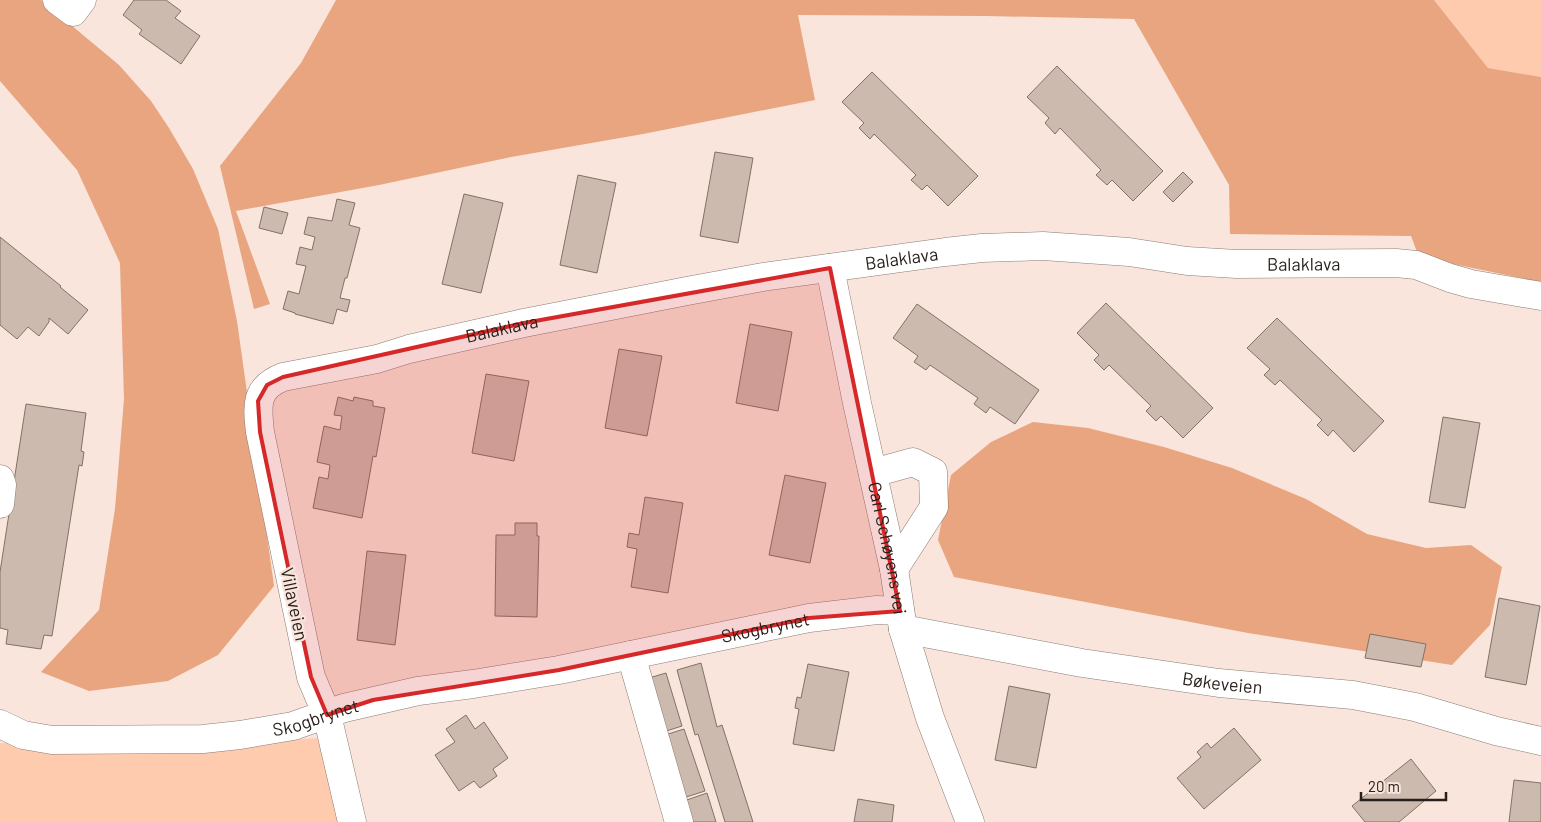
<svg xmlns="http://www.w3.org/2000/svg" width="1541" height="822" viewBox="0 0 1541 822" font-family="Barlow,sans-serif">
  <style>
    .green { fill: #fecbae }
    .forest { fill: #e8a57f }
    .building { fill: #ccbaaf; stroke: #827168 }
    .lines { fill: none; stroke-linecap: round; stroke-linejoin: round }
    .minor-casing { stroke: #8d7c73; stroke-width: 29 }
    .minor { stroke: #fff; stroke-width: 28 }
    .marked { fill: #d62828; fill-opacity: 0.2; stroke: #d62828; stroke-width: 4; stroke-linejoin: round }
    .labels { text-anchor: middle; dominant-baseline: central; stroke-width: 4.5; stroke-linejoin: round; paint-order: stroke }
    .street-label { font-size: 18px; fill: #27201c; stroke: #f9e5db }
  </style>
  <rect width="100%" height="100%" fill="#f9e5db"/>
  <g class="green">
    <path d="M 1434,0 L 1541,0 L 1541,77 L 1488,68 Z"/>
    <path d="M 322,738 L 347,822 L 0,822 L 0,743 L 194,744 Z"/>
  </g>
  <g class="forest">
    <path d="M 0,0 L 41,0 L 119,65 L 151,101 L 169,128 L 193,169 L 218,229 L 237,321 L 274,586 L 218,655 L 168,681 L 89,691 L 41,672 L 99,610 L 115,509 L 124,399 L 120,263 L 77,170 L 0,81 Z"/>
    <path d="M 336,0 L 1434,0 L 1488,68 L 1541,77 L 1541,282 L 1419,257 L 1411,236 L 1230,234 L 1229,185 L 1134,19 L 987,16 L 798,15 L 815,100 L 643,134 L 511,157 L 379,185 L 236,211 L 270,304 L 254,309 L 220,166 L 301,63 Z"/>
    <path d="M 1033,422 L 1088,428 L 1164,447 L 1232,468 L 1306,499 L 1367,534 L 1426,548 L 1471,545 L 1502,567 L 1490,625 L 1452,665 L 1248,633 L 954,577 L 938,540 L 951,475 L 991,442 Z"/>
  </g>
  <g class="building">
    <path d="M 134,0 L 166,0 L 181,11 L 175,18 L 200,36 L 181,64 L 139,34 L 142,30 L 123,15 Z"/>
    <path d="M 1057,66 L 1163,171 L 1133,201 L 1112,180 L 1107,185 L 1096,175 L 1101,170 L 1060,128 L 1055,134 L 1045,123 L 1049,118 L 1027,97 Z"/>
    <path d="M 872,72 L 978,176 L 948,206 L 927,185 L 922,190 L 911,180 L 916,175 L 874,134 L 870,139 L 859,128 L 864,123 L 842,102 Z"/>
    <path d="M 715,152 L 753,158 L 738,243 L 700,236 Z"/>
    <path d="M 1183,172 L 1193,182 L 1173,202 L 1163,192 Z"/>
    <path d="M 578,175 L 616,183 L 597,273 L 560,265 Z"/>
    <path d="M 464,194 L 503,203 L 481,293 L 442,284 Z"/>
    <path d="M 337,199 L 355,203 L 349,225 L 360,228 L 347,278 L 345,278 L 340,298 L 350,300 L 347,312 L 337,309 L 333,324 L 295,314 L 295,313 L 283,309 L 288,291 L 299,294 L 306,266 L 296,264 L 300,247 L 312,250 L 315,237 L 304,234 L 308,217 L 332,221 Z"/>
    <path d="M 264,207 L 288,213 L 282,234 L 259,228 Z"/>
    <path d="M 0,237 L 61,286 L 60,287 L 88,310 L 68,334 L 49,318 L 49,322 L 39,336 L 28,327 L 17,339 L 0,325 Z"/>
    <path d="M 1106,303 L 1213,408 L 1183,438 L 1161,416 L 1156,421 L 1146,411 L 1151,406 L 1109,365 L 1104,370 L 1094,360 L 1099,355 L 1077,333 Z"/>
    <path d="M 917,304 L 1039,390 L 1015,424 L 990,407 L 986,413 L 974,404 L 978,398 L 930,365 L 926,370 L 914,362 L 918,356 L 893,338 Z"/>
    <path d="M 1277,318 L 1384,421 L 1354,452 L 1333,430 L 1328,436 L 1317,425 L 1322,420 L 1280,380 L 1275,385 L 1264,375 L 1270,369 L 1247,348 Z"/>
    <path d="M 750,324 L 792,332 L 778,411 L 736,403 Z"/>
    <path d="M 619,349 L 662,356 L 647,436 L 605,428 Z"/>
    <path d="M 486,374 L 529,381 L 514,461 L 472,453 Z"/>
    <path d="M 338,397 L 353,401 L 354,397 L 373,401 L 373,406 L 385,408 L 376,457 L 373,456 L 362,518 L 313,508 L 319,477 L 328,479 L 330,465 L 317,462 L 324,426 L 340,430 L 342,416 L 334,415 Z"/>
    <path d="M 26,404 L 86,413 L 81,451 L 84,452 L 82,466 L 79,465 L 52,636 L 44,635 L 41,649 L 6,644 L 8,630 L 0,628 L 0,572 Z"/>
    <path d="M 1443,417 L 1480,423 L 1465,508 L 1429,502 Z"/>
    <path d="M 785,475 L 826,483 L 810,563 L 769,555 Z"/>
    <path d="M 645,497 L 683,503 L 668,593 L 631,587 L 637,549 L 627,547 L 629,533 L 639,535 Z"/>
    <path d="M 515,523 L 537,523 L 537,536 L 539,536 L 537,617 L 495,616 L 496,535 L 515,535 Z"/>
    <path d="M 367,551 L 406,555 L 395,645 L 357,640 Z"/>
    <path d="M 1499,598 L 1540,606 L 1526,685 L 1485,677 Z"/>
    <path d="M 1370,634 L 1426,644 L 1421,667 L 1365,658 Z"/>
    <path d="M 701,663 L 717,727 L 722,725 L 753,822 L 725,822 L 698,734 L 695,735 L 677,670 Z"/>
    <path d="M 808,664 L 849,672 L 834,751 L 793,744 L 799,709 L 795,708 L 797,697 L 801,698 Z"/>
    <path d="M 666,673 L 682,726 L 660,733 L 642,680 Z"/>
    <path d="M 1009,686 L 1050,694 L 1036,768 L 995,760 Z"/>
    <path d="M 466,715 L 475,729 L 484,722 L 508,758 L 493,769 L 497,776 L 480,788 L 474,781 L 459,791 L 435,755 L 455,742 L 446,729 Z"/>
    <path d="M 1234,728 L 1261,760 L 1204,809 L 1177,778 L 1201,757 L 1197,752 L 1207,743 L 1211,748 Z"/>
    <path d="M 684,729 L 705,791 L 680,799 L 659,737 Z"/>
    <path d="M 1411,759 L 1436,791 L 1399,822 L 1365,822 L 1352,806 Z"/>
    <path d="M 1514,780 L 1541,783 L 1541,822 L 1509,822 Z"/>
    <path d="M 707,793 L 716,822 L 688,822 L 681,802 Z"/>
    <path d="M 858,799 L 894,805 L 892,822 L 854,822 Z"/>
  </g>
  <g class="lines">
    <g class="minor-casing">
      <g id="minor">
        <path d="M 57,0 L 73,12 L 82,0"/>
        <path id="s1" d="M 830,268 L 857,403 L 894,569 L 903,629 L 930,718 L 970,822"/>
        <path d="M 873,473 L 913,462 L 933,472 L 934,507 L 894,569"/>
        <path d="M 0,479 L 2,485 L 0,504"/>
        <path id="s2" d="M 903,629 L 1082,663 L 1219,683 L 1353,695 L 1415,707 L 1496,731 L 1541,741"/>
        <path d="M 631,655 L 679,822"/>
        <path id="s3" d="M 0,724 L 23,735 L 52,740 L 203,739 L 240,735 L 293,726 L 344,708 L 418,691 L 473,684 L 559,670 L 809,618 L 877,610 L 900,611"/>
        <path id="s4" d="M 352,822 L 327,715 L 311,677 L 260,432 C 257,405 255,388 283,377 L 377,359 L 409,349 L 524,323 L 687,291 L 763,277 L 945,252 L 982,248 L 1043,246 L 1129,252 L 1187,261 L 1237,264 L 1396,263 L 1416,265 L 1450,278 L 1471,284 L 1541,296"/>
      </g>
    </g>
    <use href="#minor" class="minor"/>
  </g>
  <path class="marked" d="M 830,268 L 900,611 L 809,618 L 559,670 L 373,700 L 327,715 L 311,677 L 260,432 L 258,401 L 267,385 L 283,377 L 524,323 Z"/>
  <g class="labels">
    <g class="street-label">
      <text stroke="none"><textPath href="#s4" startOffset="1098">Balaklava</textPath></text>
      <text stroke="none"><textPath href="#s4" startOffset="1502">Balaklava</textPath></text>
      <text stroke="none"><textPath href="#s4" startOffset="692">Balaklava</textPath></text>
      <text stroke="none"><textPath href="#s1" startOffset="286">Carl Schøyens vei</textPath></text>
      <text transform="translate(295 604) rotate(78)">Villaveien</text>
      <text stroke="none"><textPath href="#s3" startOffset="780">Skogbrynet</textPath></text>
      <text stroke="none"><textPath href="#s2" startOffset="324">Bøkeveien</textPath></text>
      <text stroke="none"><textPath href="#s3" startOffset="321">Skogbrynet</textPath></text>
    </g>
  </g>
  <path d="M1361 792v8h85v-8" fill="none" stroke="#27201c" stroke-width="2.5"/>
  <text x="1368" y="792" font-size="15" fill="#27201c" stroke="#f9e5db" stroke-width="4" paint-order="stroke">20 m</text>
</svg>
